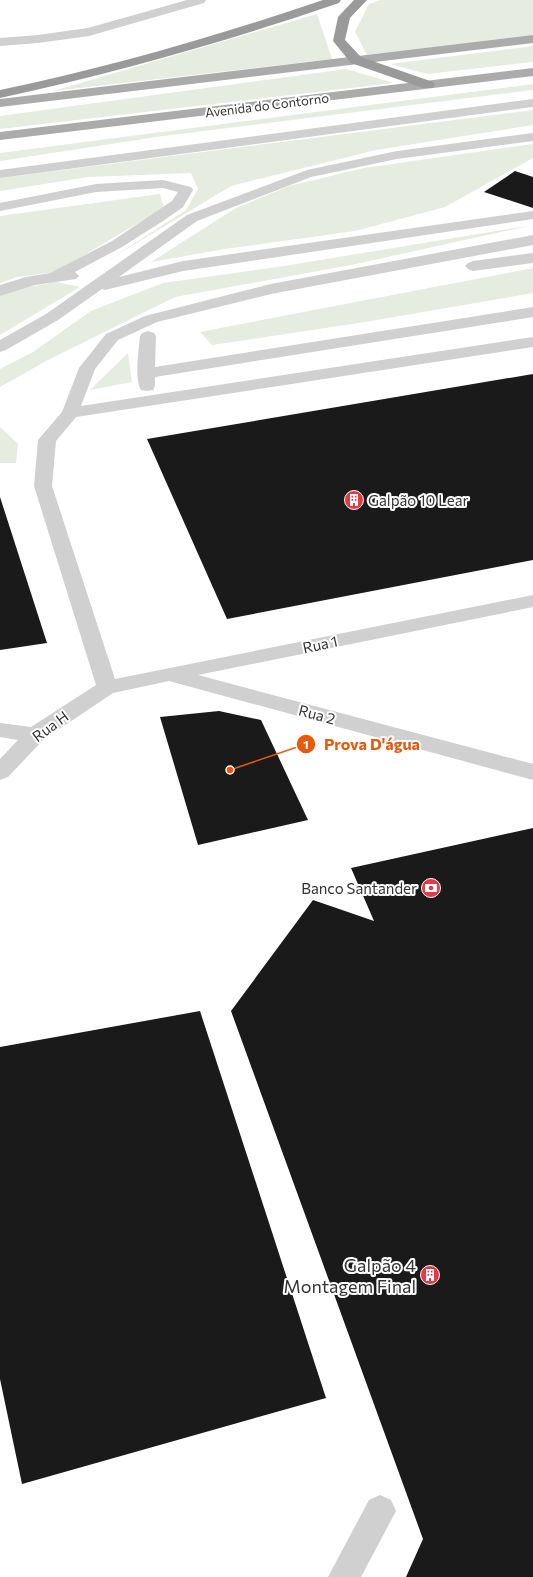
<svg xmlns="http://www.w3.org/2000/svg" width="533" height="1577" viewBox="0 0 533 1577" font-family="Commissioner,sans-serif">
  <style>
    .green { fill: #e6ecdf }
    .building { fill: #1a1a1a }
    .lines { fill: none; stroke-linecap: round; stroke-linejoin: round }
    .minor { fill: #d0d0d0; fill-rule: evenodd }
    .major { fill: #ababab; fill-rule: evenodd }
    .highway { fill: #9a9a9a; fill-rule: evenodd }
    .labels { text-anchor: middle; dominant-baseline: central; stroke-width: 4; stroke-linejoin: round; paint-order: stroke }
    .far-street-label { font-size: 13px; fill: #333; stroke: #fff }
    .poi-label { font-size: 15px; fill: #333; stroke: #fff; text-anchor: start }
    .street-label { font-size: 15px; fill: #333; stroke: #fff }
    .near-poi-label { font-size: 18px; fill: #333; stroke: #fff; text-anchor: end }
    .leader { fill: none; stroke: #e8590c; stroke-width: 1.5 }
    .callout-dot { fill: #e8590c; stroke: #fff; stroke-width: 1.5 }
    .mark-label { font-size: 12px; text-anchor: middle; font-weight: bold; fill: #fff }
    .callout-label { font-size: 16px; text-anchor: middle; font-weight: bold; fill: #e8590c; stroke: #fff; stroke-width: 4; stroke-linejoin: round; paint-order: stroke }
  </style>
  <rect width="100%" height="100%" fill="#fff"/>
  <g class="green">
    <path d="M 381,0 L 533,0 L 533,35 L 367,55 L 355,32 L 369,4 Z"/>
    <path d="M 317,14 L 332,59 L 53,91 Z"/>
    <path d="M 533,46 L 533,62 L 427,74 L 390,64 Z"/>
    <path d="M 346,69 L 394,83 L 0,129 L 0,116 Z"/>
    <path d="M 533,84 L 533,90 L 163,136 L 0,161 L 0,153 Z"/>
    <path d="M 533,110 L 533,125 L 376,150 L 231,186 L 107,261 L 186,210 L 198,189 L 191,173 L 88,177 L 0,191 L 0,178 Z"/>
    <path d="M 533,144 L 533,158 L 445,207 L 355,231 L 225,249 L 151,262 L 236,208 L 289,186 L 364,168 Z"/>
    <path d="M 160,194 L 164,208 L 55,272 L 17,277 L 0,283 L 0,216 Z"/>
    <path d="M 533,225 L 351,265 L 175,297 L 46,361 L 0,387 L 0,369 L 33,352 L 91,311 L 163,283 L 284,266 Z"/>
    <path d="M 533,268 L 533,293 L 365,322 L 212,345 L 200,332 Z"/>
    <path d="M 56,282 L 80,287 L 0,335 L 0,297 L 6,291 Z"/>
    <path d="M 128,353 L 132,382 L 90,390 Z"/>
    <path d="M 0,427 L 18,444 L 16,463 L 0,463 Z"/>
  </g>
  <g class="building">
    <path d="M 515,171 L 533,177 L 533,208 L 484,192 Z"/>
    <path d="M 533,374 L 533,560 L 227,619 L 147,439 Z"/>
    <path d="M 0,497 L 47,643 L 0,650 Z"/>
    <path d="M 219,711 L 261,720 L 308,820 L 198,845 L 160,717 Z"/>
    <path d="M 533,828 L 533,1577 L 406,1577 L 423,1539 L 231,1011 L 313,900 L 374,921 L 351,868 Z"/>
    <path d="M 200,1011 L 326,1398 L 22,1484 L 0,1379 L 0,1047 Z"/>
  </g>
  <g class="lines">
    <g class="minor">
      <path d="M 187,0 L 206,0 L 204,3 L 89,36 L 38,43 L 0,46 L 0,38 L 38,35 L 88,28 Z"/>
      <path d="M 533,99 L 533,107 L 0,178 L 0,170 Z"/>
      <path d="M 533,133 L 533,141 L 397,159 L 311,177 L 197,221 L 119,277 L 183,261 L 533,211 L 533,219 L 183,271 L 105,290 L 102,289 L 58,320 L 6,350 L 0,352 L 0,340 L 46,314 L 187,215 L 307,170 L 397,151 Z"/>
      <path d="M 163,180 L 191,187 L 193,190 L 183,207 L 163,221 L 122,247 L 75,272 L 79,276 L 76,279 L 35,285 L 0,296 L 0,285 L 26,277 L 50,273 L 112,241 L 172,201 L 178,192 L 163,188 L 96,192 L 0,211 L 0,203 L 96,184 Z"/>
      <path d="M 533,235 L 533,245 L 271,294 L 157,322 L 118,340 L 95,369 L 81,406 L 533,337 L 533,347 L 76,417 L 56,441 L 52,486 L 115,679 L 533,595 L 533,607 L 198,675 L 533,764 L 533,780 L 169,681 L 113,693 L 43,740 L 8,777 L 0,780 L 0,759 L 18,740 L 0,737 L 0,723 L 31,727 L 96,685 L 34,486 L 38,440 L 62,412 L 79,368 L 106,334 L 145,316 L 271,284 Z"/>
      <path d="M 533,253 L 533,263 L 473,271 L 468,269 L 465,266 L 468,263 L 473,261 Z"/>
      <path d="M 533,307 L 533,317 L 155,377 L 155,386 L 153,390 L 147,391 L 141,390 C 134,379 139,349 140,336 L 142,333 L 148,331 L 154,333 L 156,336 L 155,367 Z"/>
      <path d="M 380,1495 L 391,1500 L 396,1511 L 361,1577 L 328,1577 L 369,1500 Z"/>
    </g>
    <g class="major">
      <path d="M 533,35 L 533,43 L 0,107 L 0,99 Z"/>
      <path d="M 533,68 L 533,76 L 0,140 L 0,132 Z"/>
    </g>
    <g class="highway">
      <path d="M 323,0 L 341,0 L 339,3 C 228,41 115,73 0,98 L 0,90 C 110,67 217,36 323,0 Z"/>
      <path d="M 354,0 L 367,0 L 350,18 L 345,40 L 361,57 L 433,82 L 435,85 L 433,88 L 423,88 L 351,63 L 333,41 L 338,17 Z"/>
    </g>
  </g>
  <defs>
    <g id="building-disc" transform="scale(1)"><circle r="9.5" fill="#e63946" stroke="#fff"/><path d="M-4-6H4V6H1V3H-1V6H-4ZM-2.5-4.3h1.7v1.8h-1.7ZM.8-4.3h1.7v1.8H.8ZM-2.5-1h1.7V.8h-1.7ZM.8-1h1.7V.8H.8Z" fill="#fff"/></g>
    <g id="bank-disc" transform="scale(1)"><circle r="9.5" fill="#e63946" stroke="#fff"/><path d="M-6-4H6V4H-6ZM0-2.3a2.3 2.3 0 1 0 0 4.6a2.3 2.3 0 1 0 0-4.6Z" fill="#fff"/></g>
  </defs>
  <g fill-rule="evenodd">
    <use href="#building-disc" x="354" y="500"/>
    <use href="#bank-disc" x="431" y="888"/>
    <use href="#building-disc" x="430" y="1275"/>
  </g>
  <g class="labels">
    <g class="far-street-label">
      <text transform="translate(267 105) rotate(-7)">Avenida do Contorno</text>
    </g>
    <g class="poi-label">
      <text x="368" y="500">Galpão 10 Lear</text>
      <text x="417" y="888" text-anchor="end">Banco Santander</text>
    </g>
    <g class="street-label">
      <text transform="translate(320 644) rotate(-12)">Rua 1</text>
      <text transform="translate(317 714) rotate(15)">Rua 2</text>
      <text transform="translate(50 726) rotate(-36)">Rua H</text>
    </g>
    <g class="near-poi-label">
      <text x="416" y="1265">Galpão 4<tspan x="416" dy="21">Montagem Final</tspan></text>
    </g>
  </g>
  <path class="leader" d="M230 770L306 744"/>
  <g class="callout-dot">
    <circle cx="230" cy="770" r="4"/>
    <circle cx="306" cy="744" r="10"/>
  </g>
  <g class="mark-label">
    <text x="306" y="749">1</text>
  </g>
  <g class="callout-label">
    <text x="372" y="750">Prova D'água</text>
  </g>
</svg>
